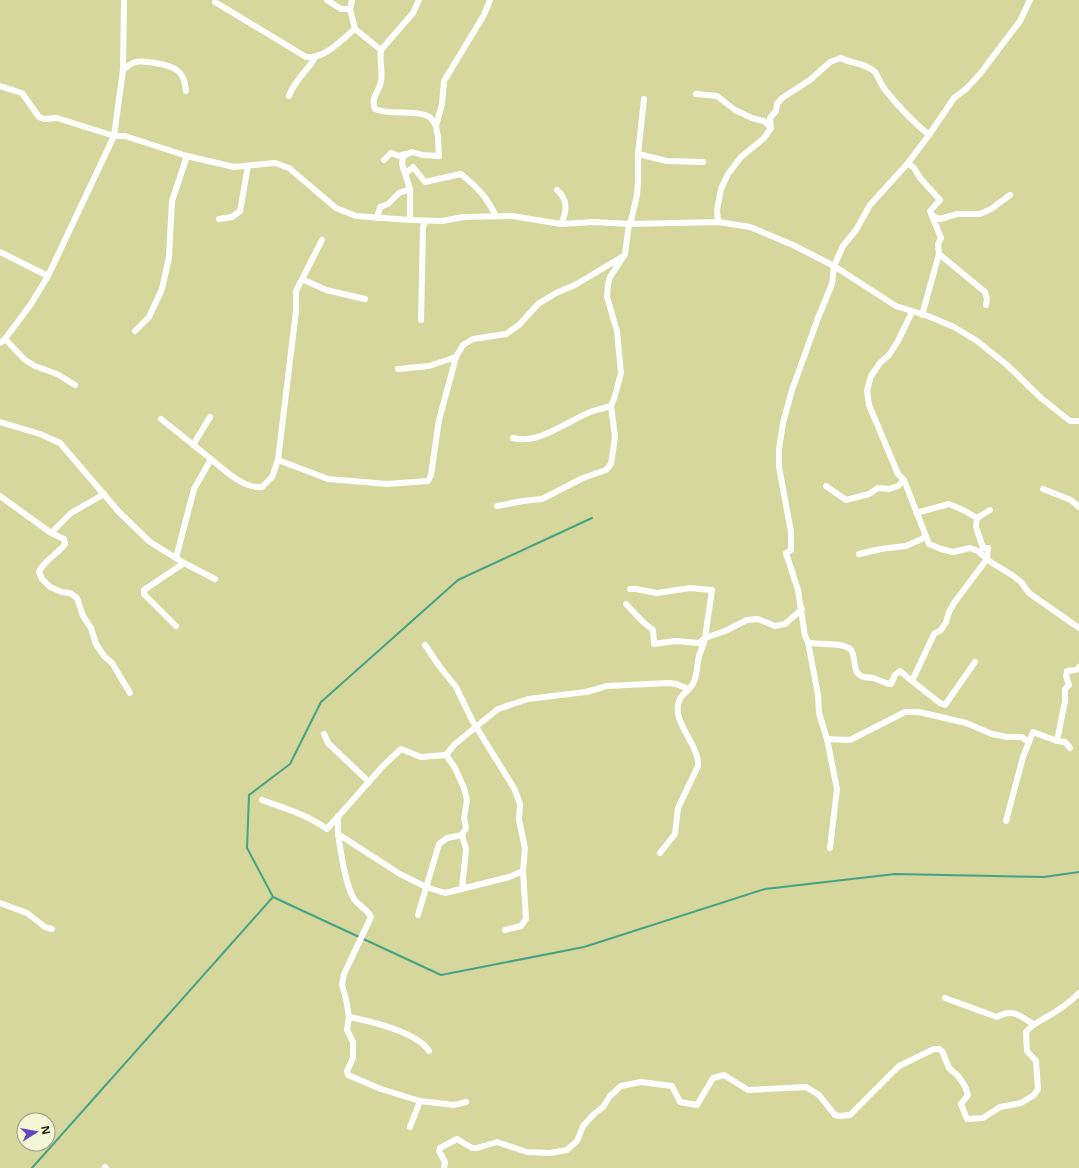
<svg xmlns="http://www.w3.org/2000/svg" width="1079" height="1168" viewBox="0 0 1079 1168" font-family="'Open Sans',sans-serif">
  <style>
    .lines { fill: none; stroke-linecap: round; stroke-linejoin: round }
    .stream { stroke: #45a285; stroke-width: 2 }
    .street { stroke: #fff; stroke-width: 6 }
  </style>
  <rect width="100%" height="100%" fill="#d5d79c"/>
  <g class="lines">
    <g class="stream">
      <path d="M 273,897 L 441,975 L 584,947 L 765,889 L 895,874 L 1044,877 L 1079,872"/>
      <path d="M 32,1168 L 273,897 L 247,848 L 249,795 L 290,764 L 321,702 L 458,580 L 592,518"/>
    </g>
    <g class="street">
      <path d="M 327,0 L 341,9 L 350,9 L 352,0"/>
      <path d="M 419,0 L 413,13 L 381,50 C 379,59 383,71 381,82 C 379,92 370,98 375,109 C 391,116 413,109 428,116 C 432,118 434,122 436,126"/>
      <path d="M 490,0 L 484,15 L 444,81 L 442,104 L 436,126 L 438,137 L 439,156 L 422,155 L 412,152 L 403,156 L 402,164 L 410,189 L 410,220 L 442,221 L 463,217 L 512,216 L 561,224 L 594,222 L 629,224 L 718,222 L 750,227 L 793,245 L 834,266 L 896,306 L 928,316 L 954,327 L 977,341 L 1007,365 L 1041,398 L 1070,421 L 1079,421"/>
      <path d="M 215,2 L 306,57 C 325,59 341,40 355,29 L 350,9"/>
      <path d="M 355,29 L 381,50"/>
      <path d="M 123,70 C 126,68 130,64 133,63 C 141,59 172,65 178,71 C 184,76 185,84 186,91"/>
      <path d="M 0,86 L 22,93 L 39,117 L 44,119 L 57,118 L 114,136 L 123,70 L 124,0"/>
      <path d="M 696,94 L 717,96 L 735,110 L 752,118 L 764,121 L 771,128"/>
      <path d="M 289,96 C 294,81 307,71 315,58"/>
      <path d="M 638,154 L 667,161 L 703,162"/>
      <path d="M 384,160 L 391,153 L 399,156 L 405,154"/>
      <path d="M 908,163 L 914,168 L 920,178 L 940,200 L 930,211 L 941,238 L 938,244 L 939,254 L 922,315"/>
      <path d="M 406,173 L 413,167 L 425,182 L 461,174 C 478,188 486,196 496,216"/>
      <path d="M 557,190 C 568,199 567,212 561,224"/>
      <path d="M 933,216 L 940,219 L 957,214 L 980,214 L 991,209 L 1010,195"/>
      <path d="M 377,218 L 380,207 L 388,204 L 399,193 L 410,189"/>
      <path d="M 219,219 L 232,217 L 240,211 L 248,166"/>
      <path d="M 718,222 L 717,210 L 721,189 L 728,174 L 741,157 L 764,138 L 771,128 L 770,118 L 776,111 L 777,104 L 782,98 L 810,80 L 830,62 L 841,58 C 852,64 866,63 875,72 C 879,78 881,85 886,91 C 899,107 913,122 929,135"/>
      <path d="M 0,252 L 48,276"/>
      <path d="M 939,254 L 985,292 L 987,299 L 986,305"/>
      <path d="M 302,279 L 326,290 L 365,299"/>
      <path d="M 912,312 L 898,341 L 889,355 L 880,363 L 871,376 L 867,391 L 869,405 L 898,474 L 904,480 L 929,544 L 941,549 L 953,552 L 970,548 L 978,551 L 989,561 L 1012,575 L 1021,582 L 1029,593 L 1079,628"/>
      <path d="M 421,320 L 423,227 L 426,221"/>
      <path d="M 135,331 L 149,317 L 162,289 L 169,257 L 172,201 L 187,156"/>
      <path d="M 5,339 L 25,360 L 35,366 L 57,374 L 75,385"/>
      <path d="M 0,343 L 5,339 L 31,304 L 48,276 L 114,136 L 125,136 L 187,156 L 234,167 L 275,163 L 289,168 L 336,208 L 356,216 L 410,220"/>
      <path d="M 398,369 L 429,366 L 456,357"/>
      <path d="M 161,419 L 211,459"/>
      <path d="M 0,422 L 40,434 L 60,443 L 119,512 L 150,542 L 184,563 L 215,579"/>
      <path d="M 513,438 C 540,445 568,420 593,411 C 599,409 605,408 611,406"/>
      <path d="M 193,445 L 210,417"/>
      <path d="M 278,460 L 328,479 L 387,484 L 428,481 L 431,475 L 439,420 L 456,357 L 463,345 L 473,339 L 506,334 L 519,325 L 538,304 L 556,293 L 575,285 L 622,257"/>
      <path d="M 826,486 L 846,500 L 869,494 L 878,488 L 889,489 L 898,486 L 904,480"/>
      <path d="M 1043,489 L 1071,500 L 1079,507"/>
      <path d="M 0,496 L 51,533 L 64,539 L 65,544 C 58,554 44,560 39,572 L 42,579 L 50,587 L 62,592 L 70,593 L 77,598 L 83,616 L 91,628 L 96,644 L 104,656 L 112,663 L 130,693"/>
      <path d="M 497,506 L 523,501 L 542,499 L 583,478 L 606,470 L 611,464 L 615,437 L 611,406 L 615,396 L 621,373 L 617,331 L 607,297 L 608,284 L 610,277 L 625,254 L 629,224 L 631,221 L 637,195 L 638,182 L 638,154 L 644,99"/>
      <path d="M 916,513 L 949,504 L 963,510 L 977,518 L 976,527 L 983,548 L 988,548 L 987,559 L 954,603 L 949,612 L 946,622 L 941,630 L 934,634 L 912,681 L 900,671 L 895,675 L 891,684 C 885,684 882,681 876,679 C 872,677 868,678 864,677 C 851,674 857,658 851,650 C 842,641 820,646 808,642 L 805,636 L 798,590 L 786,553 L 791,550 L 791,532 L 779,467 L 779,449 L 783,423 L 792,390 L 818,318 L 832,284 L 834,266 L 843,246 L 856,230 L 870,205 L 908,163 L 929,135 L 954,98 L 966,89 L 980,74 L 1001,46 L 1020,21 L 1030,0"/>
      <path d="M 977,518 L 990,510"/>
      <path d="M 51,533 L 71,513 L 104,494"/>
      <path d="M 859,554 L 881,549 L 906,546 L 926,537"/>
      <path d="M 176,558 L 194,489 L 211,459 C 224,470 244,489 262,487 L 272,477 L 278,460 L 296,311 L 296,291 L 322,240"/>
      <path d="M 626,604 L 643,622 L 653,630 L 654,644 L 675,641 L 699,643 L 705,638 L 712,590 L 690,588 L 657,593 L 636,589 L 630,589"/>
      <path d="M 176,626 L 144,594 L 144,590 L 184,563"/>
      <path d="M 808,642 L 818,695 L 819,713 L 827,739"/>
      <path d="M 425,645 L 440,667 L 456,687 L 473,722 L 514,788 L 520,804 L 519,820 L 525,848 L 523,871 L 526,919 L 521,926 L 505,930"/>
      <path d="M 912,681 L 940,703 L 945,705 L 975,662"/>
      <path d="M 324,734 L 328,743 L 369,782"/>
      <path d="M 1070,748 L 1065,742 L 1057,741 L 1065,701 L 1065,689 L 1069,685 L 1066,676 L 1067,671 L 1076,670 L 1079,667"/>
      <path d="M 262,800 C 284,808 308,815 327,829 L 383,766 L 401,749 L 421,757 L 446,755 L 455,744 L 498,709 L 528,699 L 586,692 L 607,686 L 669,683 L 676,684 L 689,689 C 698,680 696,668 699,656 C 701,649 704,645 705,638 L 725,631 L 747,620 L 758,619 L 775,626 L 785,624 L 802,609"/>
      <path d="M 338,816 L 338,834 L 400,874 L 426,887 L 445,893 L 509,877 L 523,871"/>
      <path d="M 1006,821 L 1023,757 L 1033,732 L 1057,741"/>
      <path d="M 338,834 C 341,852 345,884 354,899 C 359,906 367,909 371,917 L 344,974 L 342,985 L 346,999 L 349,1017 L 347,1030 L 353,1042 L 353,1058 L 347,1071 L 348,1075 L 381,1089 L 420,1101 L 410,1127"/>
      <path d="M 830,848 L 837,789 L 827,739 L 850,740 L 905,712 L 919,712 L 966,723 L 992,734 L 1007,737 L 1022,737 L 1028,742"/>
      <path d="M 660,853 L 675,834 L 678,808 L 698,766 C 700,745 669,720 680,699 C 682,695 686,692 689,689"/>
      <path d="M 462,889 L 466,849 L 462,835"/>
      <path d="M 0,903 L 27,913 L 45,927 L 52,929"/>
      <path d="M 418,915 L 439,844 L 447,838 L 462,835 L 466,828 L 464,818 L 467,800 L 464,788 L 455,768 L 446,755"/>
      <path d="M 945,998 L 997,1017 C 1013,1008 1020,1016 1033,1024"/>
      <path d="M 349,1017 C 370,1021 417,1032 429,1051"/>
      <path d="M 420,1101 L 454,1105 L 466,1102"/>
      <path d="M 105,1167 L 106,1168"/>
      <path d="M 444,1168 L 445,1162 L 439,1151 L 440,1148 L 457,1139 L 472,1148 L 477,1148 L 497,1142 L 527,1152 L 550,1153 L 567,1150 L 577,1141 L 583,1126 L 594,1114 L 603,1107 L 610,1096 L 621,1086 L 641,1082 L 672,1086 L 680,1102 L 697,1105 L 713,1078 L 724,1075 L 748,1090 L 806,1087 L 819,1095 L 835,1115 L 839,1116 L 850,1115 L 899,1066 L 934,1049 L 939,1049 L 942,1051 L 949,1068 L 958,1076 L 965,1086 L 968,1095 L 961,1104 L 967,1119 L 983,1118 L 1000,1107 L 1021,1103 L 1034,1095 L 1038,1089 L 1036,1061 L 1027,1051 L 1026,1032 C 1031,1026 1036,1023 1043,1019 C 1056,1012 1069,1003 1079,993"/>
    </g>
  </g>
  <g transform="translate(36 1132) rotate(79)"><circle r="19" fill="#f4f6d8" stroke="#9fa085"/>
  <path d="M0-3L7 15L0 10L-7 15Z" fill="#6546bf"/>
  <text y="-6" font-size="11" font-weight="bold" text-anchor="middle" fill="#1f2008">N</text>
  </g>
</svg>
